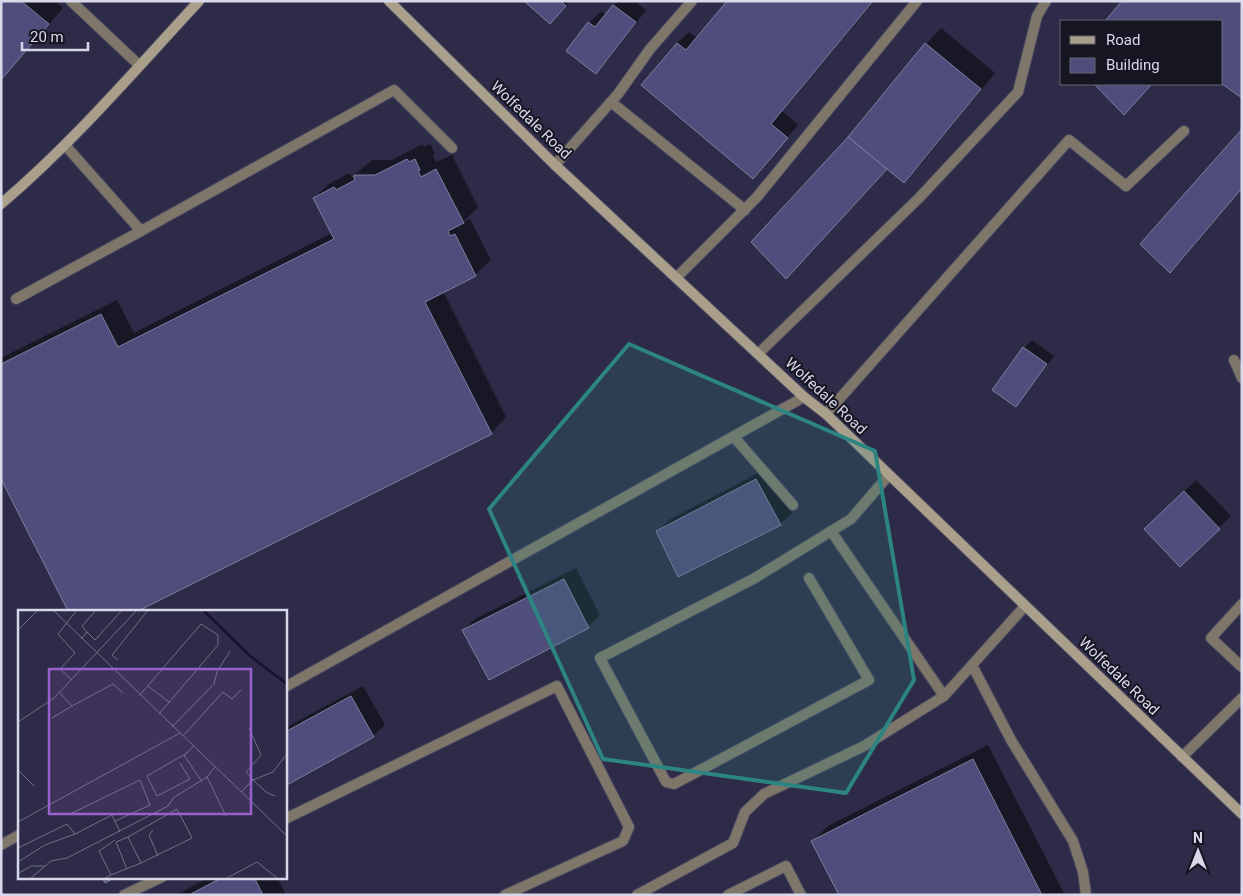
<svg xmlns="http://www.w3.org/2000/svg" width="1243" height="896" viewBox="0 0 1243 896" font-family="Roboto,sans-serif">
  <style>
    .shadow { fill: #0007 }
    .building { fill: #4f4d7c; stroke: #7f7f9f }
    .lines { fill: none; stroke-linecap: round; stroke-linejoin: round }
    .lane-casing { stroke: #484761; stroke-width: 12 }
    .secondary-casing { stroke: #484761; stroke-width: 12 }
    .lane { stroke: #7e7769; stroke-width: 10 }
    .secondary { stroke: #aa9f8a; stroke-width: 10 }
    .marked { fill: #2d8581; fill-opacity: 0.2; stroke: #2d8581; stroke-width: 4; stroke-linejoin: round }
    .labels { text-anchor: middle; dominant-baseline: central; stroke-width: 4; stroke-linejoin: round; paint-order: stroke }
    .street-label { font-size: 15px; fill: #d8d8ea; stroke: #161622 }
    .inset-river { fill: none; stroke: #161039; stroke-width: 2.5 }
    .inset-road { fill: none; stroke: #717088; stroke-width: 1 }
    .view { fill: #9760cc; fill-opacity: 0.15; stroke: #9760cc; stroke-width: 2.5 }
    .inset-edge { fill: none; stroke: #d8d8ea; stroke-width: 2.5 }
  </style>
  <rect width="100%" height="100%" fill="#2d2b47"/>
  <g class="shadow">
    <path d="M 1,1 L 55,1 L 63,8 L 1,81 Z"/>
    <path d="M 526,1 L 570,1 L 562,10 Z"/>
    <path d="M 618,1 L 635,1 L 646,10 L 607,61 L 596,73 L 589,23 L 601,11 L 606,15 Z"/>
    <path d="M 728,1 L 874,1 L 782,111 L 798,125 L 753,177 L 677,43 L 689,32 L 697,38 Z"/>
    <path d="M 1124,1 L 1242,1 L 1242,97 L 1222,82 L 1222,21 L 1106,21 Z"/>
    <path d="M 941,28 L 995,73 L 919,166 L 904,181 L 849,137 L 926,44 Z"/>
    <path d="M 1096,84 L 1152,84 L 1124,113 Z"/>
    <path d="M 423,144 L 424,147 L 430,144 L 435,154 L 433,156 L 436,162 L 452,155 L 478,207 L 463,222 L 470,219 L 491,260 L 475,275 L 443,291 L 506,417 L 491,433 L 1,476 L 1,358 L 117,300 L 134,333 L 332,233 L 314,198 L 330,183 L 350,173 L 351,176 L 358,172 L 372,160 L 392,160 Z"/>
    <path d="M 1242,188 L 1182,260 L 1170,272 Z"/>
    <path d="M 1032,340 L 1054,356 L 1023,397 L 1016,405 L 994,389 L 1024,348 Z"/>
    <path d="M 768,468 L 792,513 L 780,524 L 658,531 L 669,520 Z"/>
    <path d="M 1196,480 L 1231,516 L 1180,565 L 1157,517 Z"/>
    <path d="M 576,568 L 600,615 L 588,627 L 463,630 L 475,619 Z"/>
    <path d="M 363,686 L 385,725 L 373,736 L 285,785 L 285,728 Z"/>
    <path d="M 988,745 L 1065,895 L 840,895 L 813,841 L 828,826 Z"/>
    <path d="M 210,877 L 277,877 L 286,895 L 176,895 Z"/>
  </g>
  <g class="building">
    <path d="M 1,1 L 21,1 L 49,24 L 1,80 Z"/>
    <path d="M 524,1 L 561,1 L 566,6 L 550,24 Z"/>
    <path d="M 727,1 L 873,1 L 771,124 L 788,138 L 753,179 L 641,85 L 677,43 L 686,50 Z"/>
    <path d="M 1122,1 L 1239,1 L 1242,3 L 1242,98 L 1222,84 L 1222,21 L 1105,21 Z"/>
    <path d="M 613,5 L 636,22 L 596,74 L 566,51 L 588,22 L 595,27 Z"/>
    <path d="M 925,43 L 981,89 L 904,183 L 848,137 Z"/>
    <path d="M 1094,84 L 1152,84 L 1124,115 Z"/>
    <path d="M 1242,129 L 1242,188 L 1170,273 L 1140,244 Z"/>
    <path d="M 848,137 L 887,169 L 786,279 L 751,242 Z"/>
    <path d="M 407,159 L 409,162 L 415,159 L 420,170 L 418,171 L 421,177 L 436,169 L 464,223 L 448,231 L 450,236 L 455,234 L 476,276 L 425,302 L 492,434 L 138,611 L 68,611 L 1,479 L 1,364 L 101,314 L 118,347 L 334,239 L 313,198 L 334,187 L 336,190 L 355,180 L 353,176 L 355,175 L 375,175 Z"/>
    <path d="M 1023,347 L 1047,364 L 1016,407 L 992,390 Z"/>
    <path d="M 756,479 L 781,525 L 678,577 L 656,531 Z"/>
    <path d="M 1184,491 L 1220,529 L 1180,567 L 1144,529 Z"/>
    <path d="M 564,579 L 589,628 L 489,680 L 462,630 Z"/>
    <path d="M 351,696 L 374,737 L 285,786 L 285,732 Z"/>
    <path d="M 973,759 L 1042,895 L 839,895 L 811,841 Z"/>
    <path d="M 102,877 L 116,877 L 105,883 Z"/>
    <path d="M 223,877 L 254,877 L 263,895 L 189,895 Z"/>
  </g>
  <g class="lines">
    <g class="lane-casing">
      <g id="lane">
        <path d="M 71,1 L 139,65"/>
        <path d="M 611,102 L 745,210"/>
        <path d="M 65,145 L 141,231 L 394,90 L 452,148"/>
        <path d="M 555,165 L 618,94 L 650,49 L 692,1"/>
        <path d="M 677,277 L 757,197 L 917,1"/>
        <path d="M 16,299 L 141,231"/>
        <path d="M 758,354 L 919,198 L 1018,92 L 1037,16 L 1046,1"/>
        <path d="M 1234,360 L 1242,378"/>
        <path d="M 826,414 L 1069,140 L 1126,186 L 1184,131"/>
        <path d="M 734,437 L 793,505"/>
        <path d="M 831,531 L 944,696"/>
        <path d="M 809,578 L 869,680 L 674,784 L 666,782 L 600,658 L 755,578 L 851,519 L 888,476"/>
        <path d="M 1242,604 L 1211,638 L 1242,667"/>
        <path d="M 1025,606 L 972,665 L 1011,740 L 1073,841 L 1083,872 L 1086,895"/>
        <path d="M 285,687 L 804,397"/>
        <path d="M 1182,757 L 1242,698"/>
        <path d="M 285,819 L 557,686 L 629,827 L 623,841 L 505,895"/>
        <path d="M 1,845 L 19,835"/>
        <path d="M 124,895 L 162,877"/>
        <path d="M 637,895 L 733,843 L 745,812 L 764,794 L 864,746 L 944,696 L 972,665"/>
        <path d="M 728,895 L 786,866 L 801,895"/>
      </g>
    </g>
    <g class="secondary-casing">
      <g id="secondary">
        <path d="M 389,1 L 555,165 L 804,397 L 826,414 L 1242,814"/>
        <path d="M 1,204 C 73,143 135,70 199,1"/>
      </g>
    </g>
    <use href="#lane" class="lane"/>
    <use href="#secondary" class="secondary"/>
  </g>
  <path class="marked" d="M 629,344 L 875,451 L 914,680 L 846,793 L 603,759 L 489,509 Z"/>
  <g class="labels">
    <g class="street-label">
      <text transform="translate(531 120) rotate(44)">Wolfedale Road</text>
      <text transform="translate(826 396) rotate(43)">Wolfedale Road</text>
      <text transform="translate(1119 676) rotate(44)">Wolfedale Road</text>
    </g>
  </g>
  <g transform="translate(18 610)">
    <rect width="269" height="269" fill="#2d2b47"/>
    <path class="inset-river" d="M 185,0 L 232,46 L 269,74"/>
    <path class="inset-road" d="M 35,0 L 269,226M 0,20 L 20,0M 69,22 L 77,30 L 104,0M 63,29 L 69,22 L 64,16 L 78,0M 100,50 L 94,45 L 130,0M 54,70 L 42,59 L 57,43 L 40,24 L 59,0M 130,76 L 152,93M 42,83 L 54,96 L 95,74 L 105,83M 121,86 L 183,14 L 200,25 L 200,35 L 141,104M 34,108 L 54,96M 0,112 L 36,88 L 119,0M 154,117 L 196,74 L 199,62 L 212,41M 165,126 L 205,82 L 214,89 L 223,80M 166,145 L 184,172M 162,153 L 172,169 L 139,186 L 129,166 L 169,143 L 175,136M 197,157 L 189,167 L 208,206M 0,160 L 16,176M 223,182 L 235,170 L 228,162 L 243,145 L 231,118M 257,186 L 248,182 L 235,170 L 255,162 L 269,144M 50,205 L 122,170 L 132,195 L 97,211M 0,212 L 162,123M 135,220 L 131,225 L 140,246M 57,224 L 94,205 L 102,222M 110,227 L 159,199 L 174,228 L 123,253M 0,238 L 49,214 L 57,224 L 27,235 L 0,252M 1,263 L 13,256 L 26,256M 93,265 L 123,253 L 110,227 L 98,232 L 109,259M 13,268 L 33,251 L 49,248 L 150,196 L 155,188 L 189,167M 87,268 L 93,265 L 81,241 L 97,230M 209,268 L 239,252 L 259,268"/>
    <path class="view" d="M 31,59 L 233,59 L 233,204 L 31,204 Z"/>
    <rect width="269" height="269" class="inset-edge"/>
  </g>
  <rect width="1243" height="896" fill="none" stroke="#d8d8ea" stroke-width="5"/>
  <rect x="1060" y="20" width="162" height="65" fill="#161622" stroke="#646472"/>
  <rect x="1070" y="36" width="25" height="8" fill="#aa9f8a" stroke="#646472"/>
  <text x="1106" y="45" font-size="15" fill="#d8d8ea">Road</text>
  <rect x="1070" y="58" width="25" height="15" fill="#4f4d7c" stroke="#646472"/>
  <text x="1106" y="70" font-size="15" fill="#d8d8ea">Building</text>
  <g transform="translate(1198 851)" stroke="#161622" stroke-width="4" paint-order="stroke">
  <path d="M0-4L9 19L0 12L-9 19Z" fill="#d8d8ea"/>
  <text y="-8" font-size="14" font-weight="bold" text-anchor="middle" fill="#d8d8ea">N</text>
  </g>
  <path d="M22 42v8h66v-8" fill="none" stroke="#d8d8ea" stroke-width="2.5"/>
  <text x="30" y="42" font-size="15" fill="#d8d8ea" stroke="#161622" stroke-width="4" paint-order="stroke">20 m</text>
</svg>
